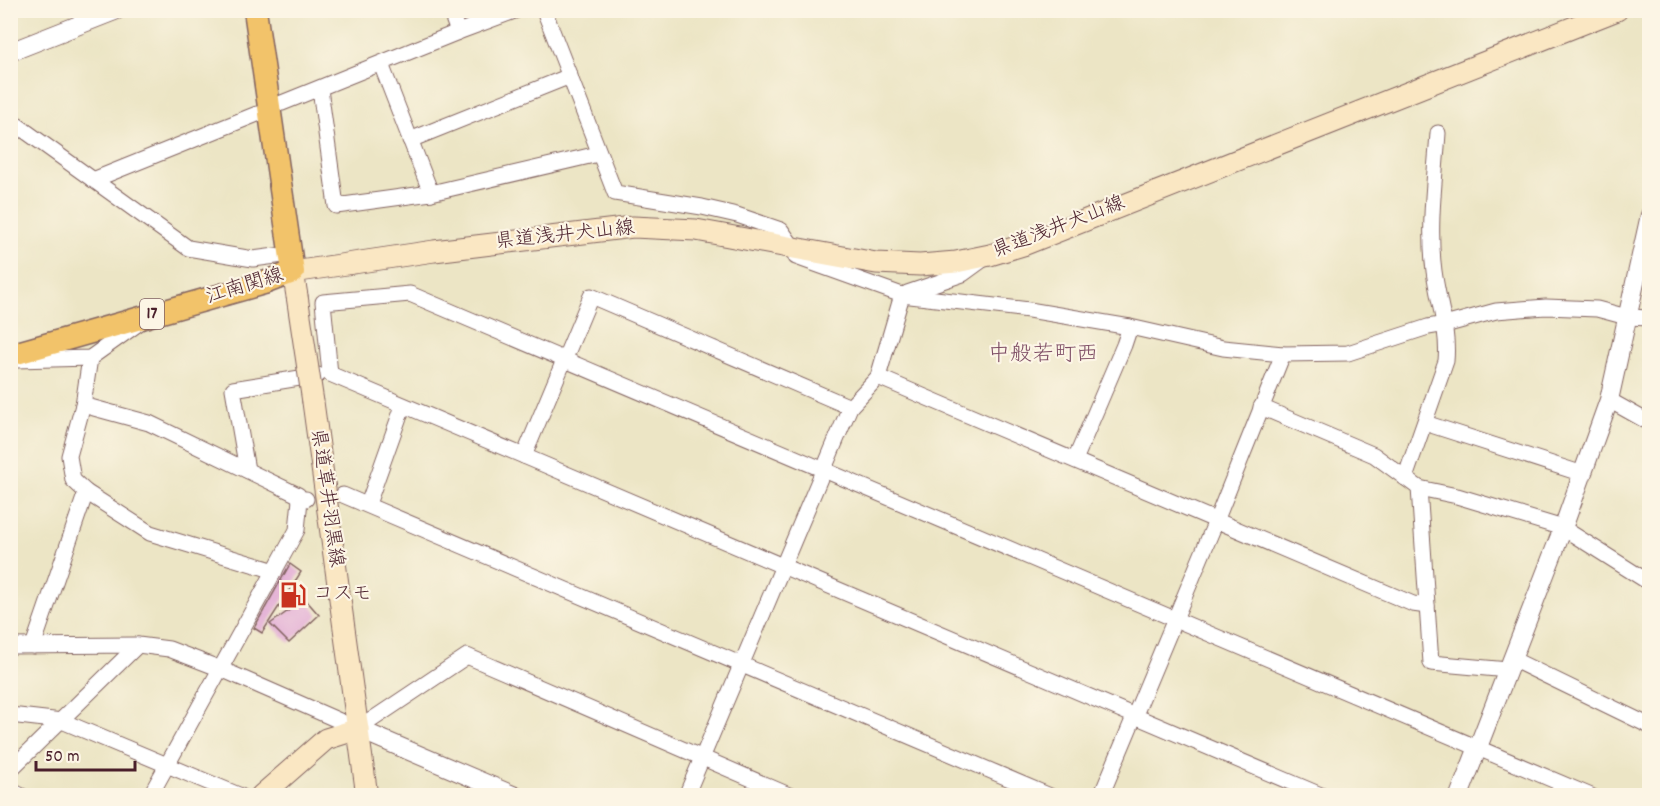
<svg xmlns="http://www.w3.org/2000/svg" width="1660" height="806" viewBox="0 0 1660 806" font-family="Dekko,'Klee One',sans-serif">
  <style>
    .building { fill: #e1a9d4 }
    .lines { fill: none; stroke-linecap: round; stroke-linejoin: round }
    .minor-casing { stroke: #836461; stroke-width: 17 }
    .tertiary-casing { stroke: #836461; stroke-width: 20 }
    .secondary-casing { stroke: #836461; stroke-width: 23 }
    .primary-casing { stroke: #836461; stroke-width: 25 }
    .minor { stroke: #fff; stroke-width: 15 }
    .tertiary { stroke: #fff; stroke-width: 18 }
    .secondary { stroke: #fae7c3; stroke-width: 21 }
    .primary { stroke: #f2c36a; stroke-width: 22 }
    .secondary-bridge-casing { stroke: #836461; stroke-width: 23; stroke-linecap: butt }
    .secondary-bridge { stroke: #fae7c3; stroke-width: 21 }
    .labels { text-anchor: middle; dominant-baseline: central; stroke-width: 4.5; stroke-linejoin: round; paint-order: stroke }
    .shield { fill: #fcf5e5; stroke: #7f5f63; stroke-width: 1.5 }
    .shield-label { font-size: 18px; font-weight: bold; fill: #4a1f2b }
    .street-label { font-size: 20px; fill: #4a1f2b; stroke: #fcf5e5 }
    .poi-label { font-size: 20px; fill: #4a1f2b; stroke: #fcf5e5; text-anchor: start }
    .quarter-label { font-size: 22px; fill: #7f4f66; stroke: #fcf5e5 }
  </style>
  <rect width="100%" height="100%" fill="#fcf5e5"/>
  <filter id="ink" filterUnits="userSpaceOnUse"><feTurbulence type="fractalNoise" baseFrequency=".0167" numOctaves="2"/><feDisplacementMap in="SourceGraphic" scale="12" xChannelSelector="R" yChannelSelector="G"/><feConvolveMatrix kernelMatrix="1 2 1 2 8 2 1 2 1" color-interpolation-filters="sRGB"/></filter>
  <filter id="wash" filterUnits="userSpaceOnUse"><feTurbulence type="fractalNoise" baseFrequency=".008" numOctaves="4" result="noise"/><feDisplacementMap in="SourceGraphic" scale="24" xChannelSelector="R" yChannelSelector="G"/><feGaussianBlur stdDeviation="1.35" result="paint"/><feColorMatrix in="noise" values="0 0 0 0 0 0 0 0 0 0 0 0 0 0 0 0 0 1.4 0 .05"/><feComposite in="paint" operator="in"/></filter>
  <g filter="url(#wash)">
    <rect width="100%" height="100%" fill="#ece5c5"/>
    <g id="blocks">
      <g class="building">
        <path d="M 290,564 L 301,572 L 262,633 L 254,628 Z"/>
        <path d="M 305,599 L 319,615 L 289,643 L 270,624 Z"/>
      </g>
    </g>
  </g>
  <g filter="url(#ink)">
    <use href="#blocks" fill-opacity="0" stroke="#836461" stroke-width="1.5"/>
    <g class="lines">
      <g class="minor-casing">
        <g id="minor">
          <path d="M 450,10 L 458,32"/>
          <path d="M 544,10 L 615,193 L 702,207 L 737,215 L 781,230 L 793,247 L 796,257 L 902,295 L 1029,310 L 1130,327 L 1223,348 L 1283,354 L 1348,353 L 1428,327 L 1452,323 L 1496,311 L 1546,307 L 1597,309 L 1627,317 L 1650,318"/>
          <path d="M 381,64 L 431,193"/>
          <path d="M 320,89 L 336,206 L 431,193 L 598,154"/>
          <path d="M 282,103 L 458,32 L 517,10"/>
          <path d="M 10,120 L 188,248 L 253,259 L 291,254"/>
          <path d="M 410,140 L 570,76"/>
          <path d="M 93,180 L 257,114"/>
          <path d="M 907,293 L 963,274 L 985,258"/>
          <path d="M 16,360 L 90,358 L 139,323"/>
          <path d="M 878,377 L 1413,604 L 1427,606"/>
          <path d="M 1609,400 L 1650,423"/>
          <path d="M 83,405 L 149,423 L 298,495 L 300,500"/>
          <path d="M 850,407 L 591,296 L 524,456 L 330,374 L 323,302 L 410,294 L 1591,796"/>
          <path d="M 1261,407 L 1374,455 L 1419,488 L 1457,496 L 1563,528 L 1650,583"/>
          <path d="M 1425,423 L 1583,474"/>
          <path d="M 524,456 L 1323,796"/>
          <path d="M 1075,460 L 1124,345 L 1130,327"/>
          <path d="M 247,470 L 233,389 L 318,375"/>
          <path d="M 1405,478 L 1446,361 C 1449,330 1438,302 1434,271 C 1428,226 1435,179 1438,133"/>
          <path d="M 1419,488 L 1431,663 L 1508,670"/>
          <path d="M 86,492 L 150,533 L 275,571"/>
          <path d="M 343,495 L 1050,796"/>
          <path d="M 368,504 L 403,406"/>
          <path d="M 10,646 L 138,645 L 169,649 L 221,669 L 358,729 L 467,656 L 791,796"/>
          <path d="M 33,646 L 86,492 L 73,480 L 69,456 L 83,405 L 90,358"/>
          <path d="M 1512,659 L 1650,726"/>
          <path d="M 10,715 L 62,721 L 241,796"/>
          <path d="M 10,770 L 138,645"/>
          <path d="M 10,790 L 22,796"/>
          <path d="M 150,796 L 297,530 L 300,500 L 306,499"/>
          <path d="M 686,796 L 850,407 L 878,377 L 902,295"/>
          <path d="M 1101,796 L 1216,521 L 1283,354"/>
          <path d="M 1648,796 L 1650,793"/>
        </g>
      </g>
      <g class="tertiary-casing">
        <g id="tertiary">
          <path d="M 10,52 L 117,10"/>
          <path d="M 358,729 L 515,796"/>
          <path d="M 1459,796 L 1563,528 L 1609,400 L 1650,215"/>
        </g>
      </g>
      <g class="secondary-casing">
        <g id="secondary">
          <path d="M 297,296 L 293,272 L 434,251 L 633,227 L 696,230 L 876,263 L 920,265 L 956,262 L 990,255 L 1023,245 L 1617,10"/>
          <path d="M 313,402 L 367,796"/>
          <path d="M 261,796 L 326,739 L 358,729"/>
        </g>
      </g>
      <g class="primary-casing">
        <path id="primary" d="M 10,355 L 264,283 L 293,272 L 255,10"/>
      </g>
      <use href="#minor" class="minor"/>
      <use href="#tertiary" class="tertiary"/>
      <use href="#secondary" class="secondary"/>
      <use href="#primary" class="primary"/>
      <g class="secondary-bridge-casing">
        <path id="secondary-bridge" d="M 297,296 L 313,402"/>
      </g>
      <use href="#secondary-bridge" class="secondary-bridge"/>
    </g>
  </g>
  <defs>
    <g id="fuel-bare" transform="scale(2.07)"><path d="M-5.5-6h7V0h2V4h1.3V-2.5L3-4.5l.8-.8L6-3V5H2.5V1h-1V6h-7ZM-4.2-4.7v3.2H.2V-4.7Z" fill="#c8321e" stroke="#fcf5e5" stroke-width="2.5" paint-order="stroke"/></g>
  </defs>
  <g fill-rule="evenodd">
    <use href="#fuel-bare" x="293" y="595"/>
  </g>
  <g class="labels">
    <rect class="shield" x="140" y="299" width="24" height="30" rx="4.5"/>
    <g class="shield-label">
      <text x="152" y="314">17</text>
    </g>
    <g class="street-label">
      <text transform="translate(1059 228) rotate(-21)">県道浅井犬山線</text>
      <text transform="translate(565 236) rotate(-6)">県道浅井犬山線</text>
      <text transform="translate(245 287) rotate(-17)">江南関線</text>
      <text transform="translate(326 498) rotate(82)">県道草井羽黒線</text>
    </g>
    <g class="poi-label">
      <text x="313" y="595">コスモ</text>
    </g>
    <g class="quarter-label">
      <text x="1043" y="355">中般若町西</text>
    </g>
  </g>
  <rect width="1660" height="806" fill="none" stroke="#fcf5e5" stroke-width="36"/>
  <path d="M36 761v9h99v-9" fill="none" stroke="#4a1f2b" stroke-width="3"/>
  <text x="45" y="761" font-size="18" fill="#4a1f2b" stroke="#fcf5e5" stroke-width="4.5" paint-order="stroke">50 m</text>
</svg>
